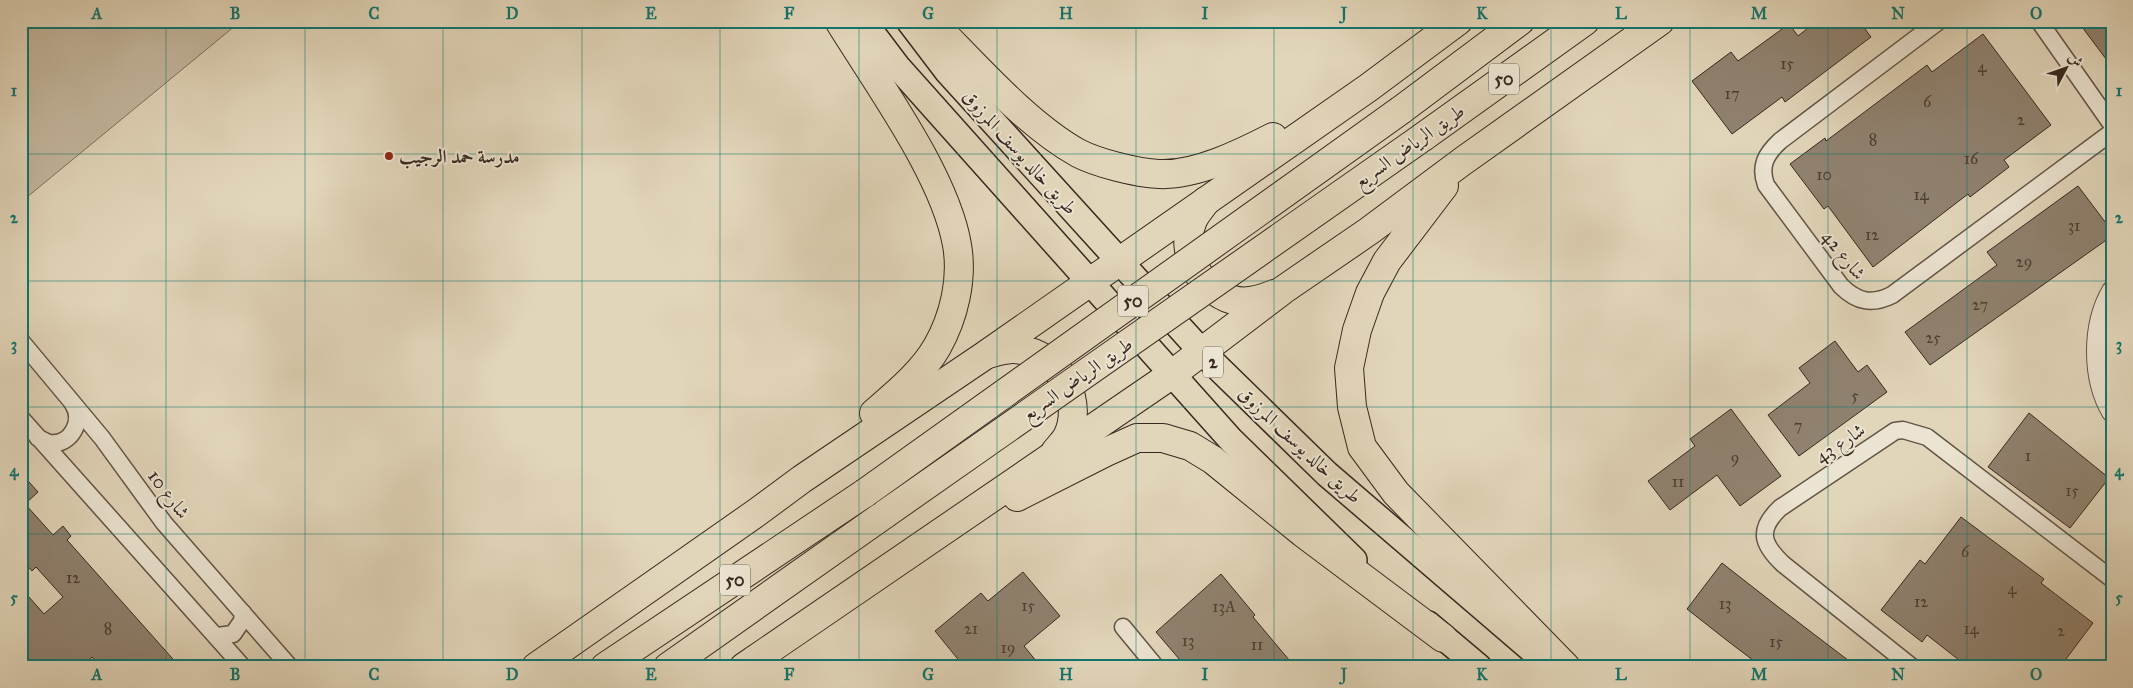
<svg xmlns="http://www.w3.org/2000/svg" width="2133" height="688" viewBox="0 0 2133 688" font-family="'IM FELL Great Primer',Amiri,serif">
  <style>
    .green { fill: #c5b8a0; stroke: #7e7060 }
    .building { fill: #908270; stroke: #37281f }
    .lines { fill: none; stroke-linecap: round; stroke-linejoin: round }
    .minor-casing { stroke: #625446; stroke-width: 19 }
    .tertiary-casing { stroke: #625446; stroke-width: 22 }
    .primary-casing { stroke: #37281f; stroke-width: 28 }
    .motorway-casing { stroke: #37281f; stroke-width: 30 }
    .minor { stroke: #ece4d2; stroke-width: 16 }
    .tertiary { stroke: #ece4d2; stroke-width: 20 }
    .primary { stroke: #e2d6ba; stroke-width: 25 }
    .motorway { stroke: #e2d6ba; stroke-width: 28 }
    .motorway-bridge-casing { stroke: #37281f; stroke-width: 30; stroke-linecap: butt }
    .motorway-bridge { stroke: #e2d6ba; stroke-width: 28 }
    .grid { fill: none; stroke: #0f766e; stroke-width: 1; stroke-opacity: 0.55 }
    .poi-dot { fill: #8f2418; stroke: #ece4d2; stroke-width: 2 }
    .labels { text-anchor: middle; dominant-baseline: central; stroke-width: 4; stroke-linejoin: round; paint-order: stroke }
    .number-label { font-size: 16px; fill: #4d3e33 }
    .shield { fill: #ece4d2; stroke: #6d6055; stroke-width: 1 }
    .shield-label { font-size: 18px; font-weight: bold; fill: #37281f }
    .street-label { font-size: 19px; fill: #37281f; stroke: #ece4d2 }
    .poi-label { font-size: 19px; font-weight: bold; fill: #37281f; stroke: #ece4d2; text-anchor: start }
    .neatline { fill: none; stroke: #0f766e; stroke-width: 2 }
    .grid-label { font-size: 16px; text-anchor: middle; font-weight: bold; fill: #0f766e }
  </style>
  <rect width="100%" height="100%" fill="#e2d6ba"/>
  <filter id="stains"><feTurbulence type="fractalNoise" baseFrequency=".004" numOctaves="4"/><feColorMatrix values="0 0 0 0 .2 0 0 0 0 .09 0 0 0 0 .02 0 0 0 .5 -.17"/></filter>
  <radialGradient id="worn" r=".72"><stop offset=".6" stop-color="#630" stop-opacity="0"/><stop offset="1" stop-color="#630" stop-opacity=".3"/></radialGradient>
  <path class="green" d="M 21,21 L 241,21 L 21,202 Z"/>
  <g class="building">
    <path d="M 1817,21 L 1859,21 L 1871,37 L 1785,102 L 1782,97 L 1732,134 L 1692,81 L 1731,52 L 1738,61 L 1789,24 L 1798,36 Z"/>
    <path d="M 2090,21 L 2112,21 L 2112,67 L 2082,27 Z"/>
    <path d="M 1983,34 L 2051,125 L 2004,160 L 2009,167 L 1970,197 L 1968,194 L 1873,267 L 1828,206 L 1824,209 L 1790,164 L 1825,138 L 1826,141 L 1927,65 L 1932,72 Z"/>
    <path d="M 2078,186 L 2112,231 L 2112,236 L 1930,365 L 1905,332 L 1997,265 L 1987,252 Z"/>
    <path d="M 1835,341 L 1858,372 L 1867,365 L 1887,392 L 1799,456 L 1768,415 L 1810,383 L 1799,368 Z"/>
    <path d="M 1731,409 L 1781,476 L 1740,506 L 1717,475 L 1670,510 L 1648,481 L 1695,446 L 1690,439 Z"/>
    <path d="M 2029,413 L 2109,478 L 2070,528 L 1988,467 Z"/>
    <path d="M 21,473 L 38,492 L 25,504 L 53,535 L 63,526 L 71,536 L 67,540 L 180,667 L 100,667 L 92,657 L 81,667 L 36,667 L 28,658 L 21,664 L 21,588 L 44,614 L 63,597 L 36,567 L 32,571 L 21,559 Z"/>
    <path d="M 1961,517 L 2044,579 L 2041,583 L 2093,623 L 2060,667 L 1968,667 L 1927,635 L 1922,642 L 1881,610 L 1920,560 L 1925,564 Z"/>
    <path d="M 1722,563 L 1777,606 L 1857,667 L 1762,667 L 1729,642 L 1687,609 Z"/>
    <path d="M 1023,572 L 1060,616 L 1024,646 L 1041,667 L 971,667 L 965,660 L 961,663 L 935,631 L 981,593 L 988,601 Z"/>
    <path d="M 1221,574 L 1255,615 L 1253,617 L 1295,667 L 1186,667 L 1156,632 Z"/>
  </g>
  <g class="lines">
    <g class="minor-casing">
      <g id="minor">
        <path d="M 1939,21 L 1780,141 C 1766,154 1759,166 1766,185 L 1841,286 C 1857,302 1872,305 1892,295 L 2112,132"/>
        <path d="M 2039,21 L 2112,125"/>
        <path d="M 21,341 L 102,438 L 164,523 L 290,667"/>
        <path d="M 21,418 L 243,667"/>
        <path d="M 38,438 C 41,439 46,442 49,443 C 71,446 84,421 73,404"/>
        <path d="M 1123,627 L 1156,667"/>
        <path d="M 217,636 L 233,634 L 242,621 L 243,613"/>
        <path d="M 1912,667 L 1783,564 C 1762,544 1757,530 1780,508 L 1895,431 L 1903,430 L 1927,437 L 2112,579"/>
      </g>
    </g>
    <g class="tertiary-casing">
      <path id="tertiary" d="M 2112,291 C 2092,325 2092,378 2112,412"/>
    </g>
    <g class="primary-casing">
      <g id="primary">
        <path d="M 863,21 L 897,66 L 1231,440 L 1354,560"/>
        <path d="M 909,21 L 947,71 L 1202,352 L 1327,474 L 1552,667"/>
        <path d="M 1428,624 L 1479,667"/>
      </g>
    </g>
    <g class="motorway-casing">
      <g id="motorway">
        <path d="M 839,21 C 877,83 945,175 957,245 C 963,279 954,317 937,347 C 922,373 896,394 874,413"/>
        <path d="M 931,21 C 974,64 1026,124 1078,153 C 1097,163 1137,173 1159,174 C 1195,176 1242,153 1273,137"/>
        <path d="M 1401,110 L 1520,21"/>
        <path d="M 1423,137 L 1585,21"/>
        <path d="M 1444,186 L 1387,261 L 1370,293 L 1357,330 L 1349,368 L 1352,407 L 1362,447 L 1396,493 L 1566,667"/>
        <path d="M 1206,201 C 1202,207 1196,213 1193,220 C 1178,253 1201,290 1233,300 C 1247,304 1262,299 1274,294"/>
        <path d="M 988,354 C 1001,350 1013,347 1026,351 C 1062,359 1084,403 1067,437 C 1064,442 1059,447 1055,452"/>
        <path d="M 1017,497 L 1106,452 L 1137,438 L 1163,438 L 1190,446 L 1213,460 L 1303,533 L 1443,638"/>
        <path d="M 536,667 L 756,513 L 802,479 L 984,356 L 1368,88 L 1458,21"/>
        <path d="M 605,667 L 865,493"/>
        <path d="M 668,667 L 885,514"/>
        <path d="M 744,667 L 1171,375 L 1283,290 L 1369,231 L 1463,161 L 1660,21"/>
      </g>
    </g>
    <use href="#minor" class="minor"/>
    <use href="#tertiary" class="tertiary"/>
    <use href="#primary" class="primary"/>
    <use href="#motorway" class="motorway"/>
    <g class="motorway-bridge-casing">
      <g id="motorway-bridge">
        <path d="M 865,493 L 1401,110"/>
        <path d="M 885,514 L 1423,137"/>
      </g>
    </g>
    <use href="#motorway-bridge" class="motorway-bridge"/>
  </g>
  <path class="grid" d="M 166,21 L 166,667M 305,21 L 305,667M 443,21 L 443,667M 582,21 L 582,667M 720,21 L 720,667M 859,21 L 859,667M 997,21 L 997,667M 1136,21 L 1136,667M 1274,21 L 1274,667M 1413,21 L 1413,667M 1551,21 L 1551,667M 1690,21 L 1690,667M 1828,21 L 1828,667M 1967,21 L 1967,667M 21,154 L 2112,154M 21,281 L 2112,281M 21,407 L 2112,407M 21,534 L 2112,534"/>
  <circle class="poi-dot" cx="389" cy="156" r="5"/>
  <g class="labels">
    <g class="number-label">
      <text x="1787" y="63">15</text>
      <text x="1982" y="66">4</text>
      <text x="1732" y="93">17</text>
      <text x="1927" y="101">6</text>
      <text x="2021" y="119">2</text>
      <text x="1873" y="139">8</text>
      <text x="1971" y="158">16</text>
      <text x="1824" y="174">10</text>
      <text x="1921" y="194">14</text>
      <text x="2074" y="225">31</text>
      <text x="1872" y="234">12</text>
      <text x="2024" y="261">29</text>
      <text x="1980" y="304">27</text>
      <text x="1933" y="337">25</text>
      <text x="1855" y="395">5</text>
      <text x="1798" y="425">7</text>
      <text x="2028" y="455">1</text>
      <text x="1735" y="457">9</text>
      <text x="1678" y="481">11</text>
      <text x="2072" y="490">15</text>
      <text x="1965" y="551">6</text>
      <text x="73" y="577">12</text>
      <text x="2012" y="588">4</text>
      <text x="1921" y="601">12</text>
      <text x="1725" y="603">13</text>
      <text x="1028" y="605">15</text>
      <text x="1224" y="606">13A</text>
      <text x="108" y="628">8</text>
      <text x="971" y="628">21</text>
      <text x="1971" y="628">14</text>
      <text x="2061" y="630">2</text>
      <text x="1188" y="640">13</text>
      <text x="1776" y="641">15</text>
      <text x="1257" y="644">11</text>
      <text x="1008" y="647">19</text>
    </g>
    <g class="shield">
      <rect x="1489" y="63.5" width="30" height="31" rx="4"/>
      <rect x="1118" y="285.5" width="30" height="31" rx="4"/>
      <rect x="1203" y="346.5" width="20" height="31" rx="4"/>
      <rect x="720" y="564.5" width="30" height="31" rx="4"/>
    </g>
    <g class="shield-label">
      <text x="1504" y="79">50</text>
      <text x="1133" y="301">50</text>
      <text x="1213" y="362">2</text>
      <text x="735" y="580">50</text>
    </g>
    <g class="street-label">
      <text transform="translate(1409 146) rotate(-35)">طريق الرياض السريع</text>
      <text transform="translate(1020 152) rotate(48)">طريق خالد يوسف المرزوق</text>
      <text transform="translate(1844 255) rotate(51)">شارع 42</text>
      <text transform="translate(1077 379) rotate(-35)">طريق الرياض السريع</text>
      <text transform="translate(1840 443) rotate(-34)">شارع 43</text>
      <text transform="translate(1300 445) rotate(43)">طريق خالد يوسف المرزوق</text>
      <text transform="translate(169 494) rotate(53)">شارع 10</text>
    </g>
    <g class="poi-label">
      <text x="399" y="156">مدرسة حمد الرجيب</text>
    </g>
  </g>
  <rect width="2133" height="688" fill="none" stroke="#e2d6ba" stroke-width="55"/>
  <g transform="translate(2066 68) rotate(49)" stroke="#ece4d2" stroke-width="4" paint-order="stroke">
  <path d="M0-4L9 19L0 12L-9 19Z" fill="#37281f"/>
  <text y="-8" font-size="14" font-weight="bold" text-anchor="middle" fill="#37281f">ش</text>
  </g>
  <rect x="28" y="28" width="2078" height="632" class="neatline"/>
  <g class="grid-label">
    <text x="97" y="19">A</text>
    <text x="235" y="19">B</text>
    <text x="374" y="19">C</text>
    <text x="512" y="19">D</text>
    <text x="651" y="19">E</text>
    <text x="789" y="19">F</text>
    <text x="928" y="19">G</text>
    <text x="1066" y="19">H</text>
    <text x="1205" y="19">I</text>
    <text x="1344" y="19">J</text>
    <text x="1482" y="19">K</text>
    <text x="1621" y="19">L</text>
    <text x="1759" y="19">M</text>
    <text x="1898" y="19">N</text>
    <text x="2036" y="19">O</text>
    <text x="14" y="96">1</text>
    <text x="2119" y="96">1</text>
    <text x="14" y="223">2</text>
    <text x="2119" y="223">2</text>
    <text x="14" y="350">3</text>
    <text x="2119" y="350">3</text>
    <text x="14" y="476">4</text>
    <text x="2119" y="476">4</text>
    <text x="14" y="603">5</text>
    <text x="2119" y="603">5</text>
    <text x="97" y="680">A</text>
    <text x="235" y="680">B</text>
    <text x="374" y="680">C</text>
    <text x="512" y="680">D</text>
    <text x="651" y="680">E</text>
    <text x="789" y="680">F</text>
    <text x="928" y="680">G</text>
    <text x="1066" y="680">H</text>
    <text x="1205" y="680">I</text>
    <text x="1344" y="680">J</text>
    <text x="1482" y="680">K</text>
    <text x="1621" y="680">L</text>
    <text x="1759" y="680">M</text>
    <text x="1898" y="680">N</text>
    <text x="2036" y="680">O</text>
  </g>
  <rect width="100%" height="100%" filter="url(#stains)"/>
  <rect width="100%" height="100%" fill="url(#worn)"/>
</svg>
